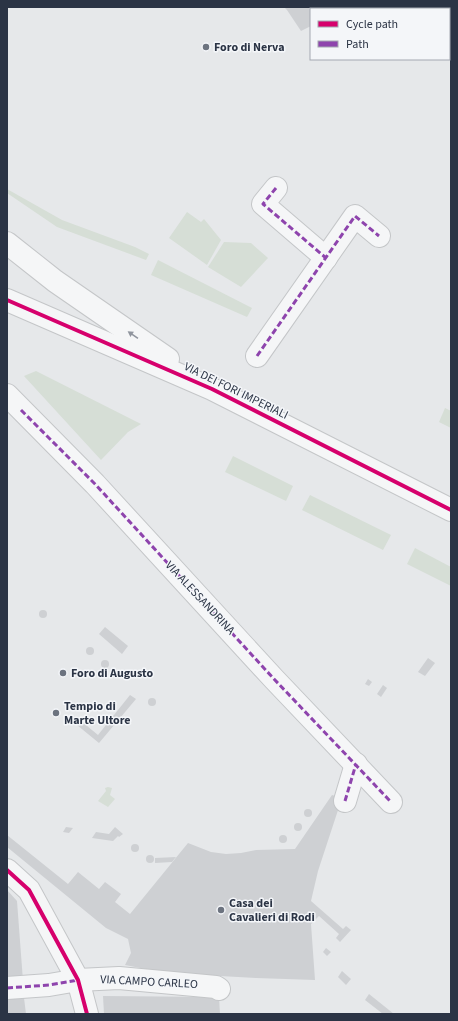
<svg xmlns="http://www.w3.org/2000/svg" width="458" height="1021" viewBox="0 0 458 1021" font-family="'Source Sans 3',sans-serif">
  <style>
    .green { fill: #d6ded6 }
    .building { fill: #ced0d3 }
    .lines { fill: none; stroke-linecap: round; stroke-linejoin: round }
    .minor-casing { stroke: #c4c6c8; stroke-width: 24 }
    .minor { stroke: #f5f6f7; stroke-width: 22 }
    .quiet { stroke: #8e44ad; stroke-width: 3; stroke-dasharray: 6 3; stroke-linecap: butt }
    .cycleway-casing { stroke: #f4f6f9; stroke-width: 6 }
    .cycleway { stroke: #d6006c; stroke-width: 4 }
    .oneway { fill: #90959e }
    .poi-dot { fill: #6c737f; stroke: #f4f6f9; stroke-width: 1.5 }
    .labels { text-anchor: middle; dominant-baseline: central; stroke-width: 3; stroke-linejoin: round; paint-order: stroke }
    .poi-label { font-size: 12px; font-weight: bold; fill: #2b3445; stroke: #f4f6f9; text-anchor: start }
    .street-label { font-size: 12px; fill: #2b3445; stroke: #f4f6f9 }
  </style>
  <rect width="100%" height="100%" fill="#e6e8ea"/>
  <g class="green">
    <path d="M 7,189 L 62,220 L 135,247 L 149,254 L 146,260 L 57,227 L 7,193 Z"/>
    <path d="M 187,212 L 201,222 L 204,219 L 221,240 L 207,265 L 169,238 Z"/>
    <path d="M 224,242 L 251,243 L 268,258 L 241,287 L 208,267 Z"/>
    <path d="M 158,260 L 252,308 L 247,317 L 151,275 Z"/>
    <path d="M 36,371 L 141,424 L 128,432 L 101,460 L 24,376 Z"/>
    <path d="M 445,408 L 451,411 L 451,428 L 439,422 Z"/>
    <path d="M 233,456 L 293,486 L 286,501 L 225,472 Z"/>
    <path d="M 310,495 L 391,535 L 383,550 L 302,510 Z"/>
    <path d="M 415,548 L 451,567 L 451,586 L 407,564 Z"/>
    <path d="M 108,787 L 112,788 L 110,795 L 115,799 L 108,807 L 98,801 L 106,791 L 105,788 Z"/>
  </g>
  <g class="building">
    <path d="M 284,7 L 308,7 L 311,11 L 311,26 L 301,31 L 287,10 Z"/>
    <circle cx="43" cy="614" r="4"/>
    <path d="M 105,627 L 128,646 L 122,654 L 99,634 Z"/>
    <circle cx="90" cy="651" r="4"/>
    <path d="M 428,658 L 435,663 L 425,676 L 418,672 Z"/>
    <circle cx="105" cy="664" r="4"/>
    <path d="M 368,679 L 372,682 L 369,686 L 365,684 Z"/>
    <path d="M 383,685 L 387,688 L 381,697 L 377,694 Z"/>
    <path d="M 130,695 L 136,699 L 99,743 L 77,725 L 81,721 L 98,735 Z"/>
    <circle cx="152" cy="702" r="4"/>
    <path d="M 332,795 L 342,798 L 318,871 L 311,901 L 343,929 L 346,926 L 351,930 L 340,942 L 336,938 L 339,934 L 319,916 L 311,924 L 315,980 L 256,978 L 166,973 L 125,965 L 131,953 L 128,939 L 106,928 L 7,847 L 7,835 L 68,884 L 78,872 L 99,889 L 105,882 L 121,894 L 115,902 L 130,914 L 188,843 L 211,852 L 226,854 L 241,853 L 256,850 L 295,849 Z"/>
    <circle cx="308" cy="813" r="4"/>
    <circle cx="298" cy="827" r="4"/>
    <path d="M 66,827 L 73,828 L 69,833 L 63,832 Z"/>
    <path d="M 115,827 L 123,834 L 119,837 L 118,836 L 113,841 L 92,838 L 96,832 L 109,834 Z"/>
    <circle cx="283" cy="839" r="4"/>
    <circle cx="135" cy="848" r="4"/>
    <circle cx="150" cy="859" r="4"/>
    <path d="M 176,857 L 172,862 L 155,863 L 155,858 Z"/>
    <path d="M 7,890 L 17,901 L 23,981 L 7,981 Z"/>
    <path d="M 326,948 L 331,952 L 327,956 L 323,952 Z"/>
    <path d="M 342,971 L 351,979 L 346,985 L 338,977 Z"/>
    <path d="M 369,994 L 394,1014 L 383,1014 L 365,1000 Z"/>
    <path d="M 103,996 L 219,997 L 220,1014 L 104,1014 Z"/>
    <path d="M 24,998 L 26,1014 L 7,1014 L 7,999 Z"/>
  </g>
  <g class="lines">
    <g class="minor-casing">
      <g id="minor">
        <path d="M 276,188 L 263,204 L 326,258"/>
        <path d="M 7,243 L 55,281 L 168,359"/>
        <path d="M 7,300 L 212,389 L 451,510"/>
        <path d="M 257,356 L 355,216 L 379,236"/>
        <path d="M 7,395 L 95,484 L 274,679 L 391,802"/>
        <path d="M 345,801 L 356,764"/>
        <path d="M 7,870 L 29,890 L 78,980 L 87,1014"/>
        <path d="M 7,988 L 49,985 L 78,980 L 119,978 L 216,987 L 219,989"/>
      </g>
    </g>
    <use href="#minor" class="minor"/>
    <g class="quiet">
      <path d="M 276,188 L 263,204 L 326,258"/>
      <path d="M 257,356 L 355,216 L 379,236"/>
      <path d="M 21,410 L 95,484 L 274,679 L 391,802"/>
      <path d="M 345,801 L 356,764"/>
      <path d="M 7,988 L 49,985 L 78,980"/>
    </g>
    <g class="cycleway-casing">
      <g id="cycleway">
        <path d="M 7,300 L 212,389 L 451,510"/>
        <path d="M 7,870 L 29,890 L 78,980 L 87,1014"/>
      </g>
    </g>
    <use href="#cycleway" class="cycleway"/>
  </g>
  <defs><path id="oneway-solid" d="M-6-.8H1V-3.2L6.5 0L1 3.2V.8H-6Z"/></defs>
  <use class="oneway" href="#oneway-solid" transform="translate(133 335) rotate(-146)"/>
  <g class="poi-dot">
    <circle cx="206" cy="47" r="4"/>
    <circle cx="63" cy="673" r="4"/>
    <circle cx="56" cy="713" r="4"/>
    <circle cx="221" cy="910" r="4"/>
  </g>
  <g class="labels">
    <g class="poi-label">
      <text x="214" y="47">Foro di Nerva</text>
      <text x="71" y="673">Foro di Augusto</text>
      <text x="64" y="706">Tempio di<tspan x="64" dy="14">Marte Ultore</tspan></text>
      <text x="229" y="903">Casa dei<tspan x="229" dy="14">Cavalieri di Rodi</tspan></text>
    </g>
    <g class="street-label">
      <text transform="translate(236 391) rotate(26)">VIA DEI FORI IMPERIALI</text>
      <text transform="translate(200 598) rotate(47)">VIA ALESSANDRINA</text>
      <text transform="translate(149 982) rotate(3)">VIA CAMPO CARLEO</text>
    </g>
  </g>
  <rect width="458" height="1021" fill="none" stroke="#2b3445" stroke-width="16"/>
  <rect x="310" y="8" width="140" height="52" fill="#f4f6f9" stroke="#a4a8b1"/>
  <rect x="318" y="21" width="20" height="6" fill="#d6006c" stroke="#a4a8b1"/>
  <text x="346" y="28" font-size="12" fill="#2b3445">Cycle path</text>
  <rect x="318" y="41" width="20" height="6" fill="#8e44ad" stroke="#a4a8b1"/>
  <text x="346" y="48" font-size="12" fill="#2b3445">Path</text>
</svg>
